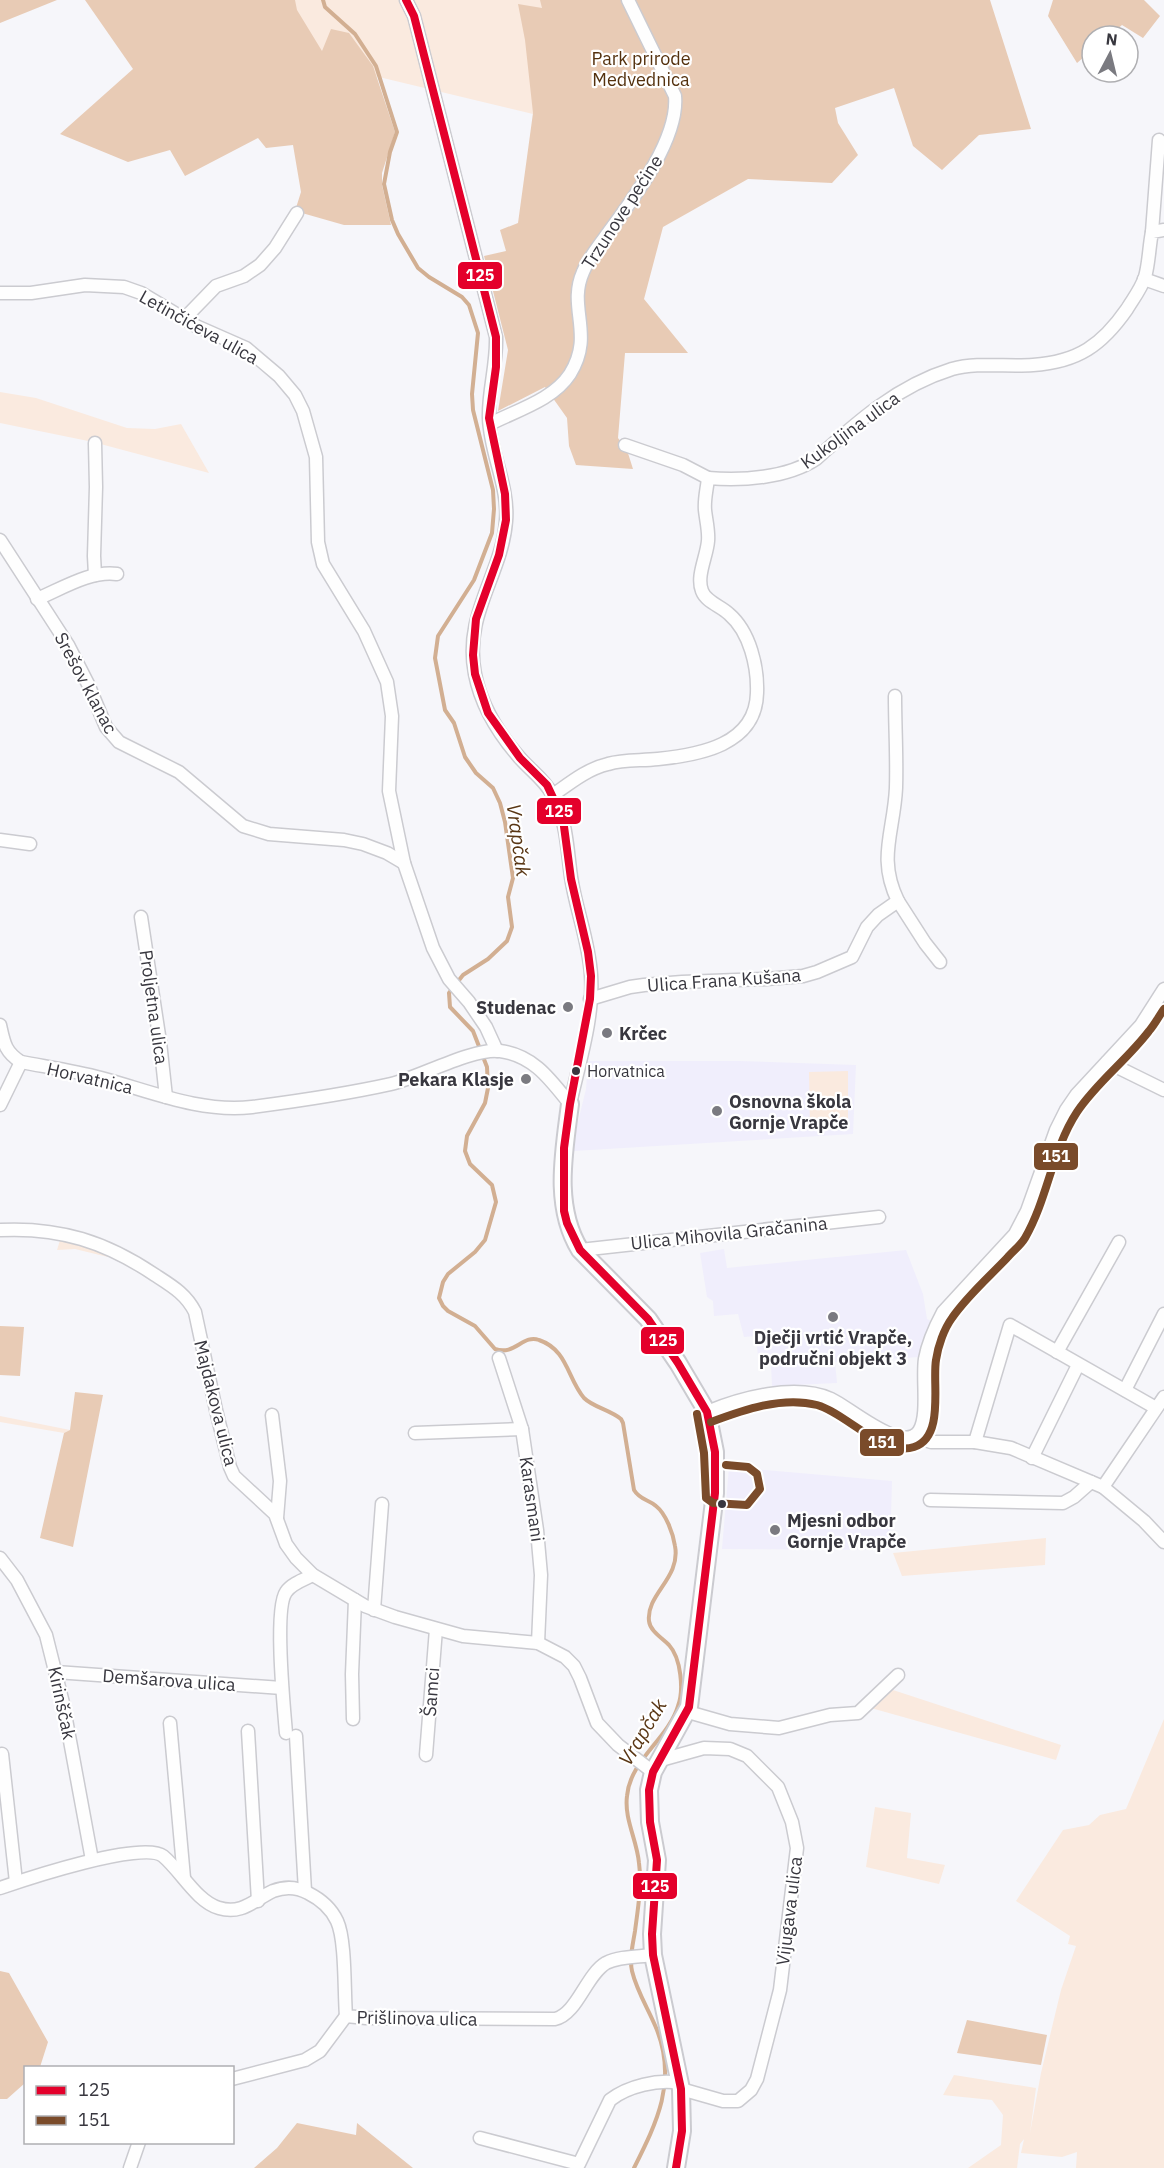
<svg xmlns="http://www.w3.org/2000/svg" width="1164" height="2168" viewBox="0 0 1164 2168" font-family="'IBM Plex Sans',sans-serif">
  <style>
    .built { fill: #f0eefc }
    .green { fill: #faeadf }
    .forest { fill: #e8cbb5 }
    .lines { fill: none; stroke-linecap: round; stroke-linejoin: round }
    .stream { stroke: #d2af92; stroke-width: 4 }
    .minor-casing { stroke: #cbcbd0; stroke-width: 15 }
    .major-casing { stroke: #cbcbd0; stroke-width: 20 }
    .minor { stroke: #fefefe; stroke-width: 12 }
    .major { stroke: #fefefe; stroke-width: 16 }
    .bus-1-casing { stroke: #fff; stroke-width: 12 }
    .bus-2-casing { stroke: #fff; stroke-width: 12 }
    .bus-1 { stroke: #e4002b; stroke-width: 8 }
    .bus-2 { stroke: #7a4b2a; stroke-width: 8 }
    .poi-dot { fill: #7a7a80; stroke: #fff; stroke-width: 2 }
    .bus-dot { fill: #38373f; stroke: #fff; stroke-width: 2 }
    .labels { text-anchor: middle; dominant-baseline: central; stroke-width: 4.5; stroke-linejoin: round; paint-order: stroke }
    .bus-label { font-size: 16px; fill: #38373f; stroke: #fff; text-anchor: start }
    .park-label { font-size: 18px; fill: #54310e; stroke: #fff }
    .street-label { font-size: 18px; fill: #38373f; stroke: #fff }
    .poi-label { font-size: 18px; font-weight: bold; fill: #38373f; stroke: #fff; text-anchor: start }
    .water-label { font-size: 20px; font-style: italic; fill: #593614; stroke: #fff }
    .line-badge { stroke: #fff; stroke-width: 2 }
    .badge-label { font-size: 16px; text-anchor: middle; font-weight: bold; fill: #fff }
  </style>
  <rect width="100%" height="100%" fill="#f6f6fa"/>
  <g class="built">
    <path d="M 588,1061 L 739,1061 L 856,1065 L 853,1134 L 574,1151 L 575,1134 L 586,1089 Z"/>
    <path d="M 724,1249 L 727,1268 L 906,1250 L 923,1294 L 927,1319 L 931,1321 L 923,1343 L 920,1357 L 835,1362 L 837,1383 L 772,1386 L 771,1365 L 759,1366 L 756,1336 L 744,1337 L 738,1314 L 714,1316 L 713,1301 L 707,1297 L 700,1253 Z"/>
    <path d="M 729,1467 L 892,1481 L 890,1550 L 722,1549 Z"/>
  </g>
  <g class="green">
    <path d="M 164,0 L 895,0 L 654,143 L 208,36 Z"/>
    <path d="M 0,392 L 36,398 L 127,428 L 155,429 L 181,424 L 209,473 L 93,442 L 0,423 Z"/>
    <path d="M 848,1071 L 848,1127 L 810,1129 L 809,1072 Z"/>
    <path d="M 61,1237 L 109,1251 L 108,1257 L 75,1249 L 57,1250 Z"/>
    <path d="M 0,1416 L 70,1430 L 64,1433 L 0,1422 Z"/>
    <path d="M 1046,1538 L 1045,1565 L 902,1576 L 893,1553 Z"/>
    <path d="M 893,1690 L 1061,1745 L 1056,1760 L 871,1708 Z"/>
    <path d="M 1164,1719 L 1164,2168 L 1076,2168 L 1077,2152 L 1062,2157 L 1021,2153 L 1024,2139 L 1020,2144 L 1017,2168 L 968,2168 L 1001,2145 L 1003,2115 L 992,2100 L 943,2095 L 954,2075 L 1036,2088 L 1030,2133 L 1041,2073 L 1061,1990 L 1076,1946 L 1068,1944 L 1070,1936 L 1016,1901 L 1063,1830 L 1089,1825 L 1100,1815 L 1126,1809 Z"/>
    <path d="M 875,1807 L 911,1813 L 907,1858 L 945,1865 L 939,1884 L 866,1867 Z"/>
  </g>
  <g class="forest">
    <path d="M 0,0 L 57,0 L 0,23 Z"/>
    <path d="M 85,0 L 295,0 L 297,10 L 322,51 L 331,29 L 349,33 L 373,66 L 395,132 L 382,173 L 382,185 L 391,225 L 344,225 L 295,211 L 301,192 L 293,145 L 266,148 L 258,138 L 185,176 L 170,150 L 128,162 L 60,134 L 133,69 Z"/>
    <path d="M 540,0 L 990,0 L 1031,129 L 979,135 L 942,170 L 913,146 L 894,88 L 835,108 L 838,123 L 858,155 L 832,183 L 748,179 L 663,227 L 644,299 L 688,353 L 625,353 L 618,438 L 627,450 L 633,469 L 576,465 L 569,446 L 567,418 L 545,387 L 498,411 L 508,350 L 484,256 L 506,251 L 500,230 L 518,223 L 533,113 L 525,40 L 518,4 L 542,8 Z"/>
    <path d="M 1053,0 L 1144,0 L 1160,16 L 1143,38 L 1122,25 L 1109,36 L 1092,36 L 1092,50 L 1077,63 L 1048,16 Z"/>
    <path d="M 0,1326 L 24,1327 L 20,1376 L 0,1375 Z"/>
    <path d="M 75,1392 L 103,1395 L 73,1547 L 40,1538 L 64,1433 L 70,1430 Z"/>
    <path d="M 0,1971 L 9,1973 L 48,2042 L 40,2067 L 26,2068 L 25,2083 L 7,2099 L 0,2099 Z"/>
    <path d="M 967,2020 L 1047,2035 L 1041,2065 L 957,2053 Z"/>
    <path d="M 297,2123 L 356,2135 L 357,2123 L 413,2168 L 254,2168 L 277,2148 Z"/>
  </g>
  <g class="lines">
    <path class="stream" d="M 323,0 L 325,7 L 355,34 L 376,66 L 397,132 L 390,152 L 384,184 L 392,220 L 398,234 L 418,268 L 429,277 L 462,297 L 469,305 L 478,333 L 472,394 L 473,410 L 493,490 L 494,509 L 492,533 L 474,580 L 438,636 L 435,658 L 445,710 L 454,723 L 465,757 L 476,773 L 493,788 L 500,803 L 505,822 L 513,878 L 508,897 L 512,927 L 507,941 L 488,959 L 463,975 L 449,993 L 450,1007 L 473,1031 L 487,1067 L 488,1088 L 485,1103 L 467,1136 L 465,1151 L 470,1164 L 492,1185 L 496,1202 L 485,1240 L 475,1252 L 448,1274 L 443,1282 L 439,1298 L 443,1306 L 448,1311 L 475,1326 L 495,1349 C 515,1356 523,1334 539,1340 C 568,1350 567,1378 584,1398 C 593,1407 610,1410 621,1419 L 623,1423 L 634,1490 C 640,1500 648,1499 656,1506 C 666,1514 673,1533 675,1546 C 681,1578 646,1594 649,1621 C 650,1631 662,1638 669,1645 C 681,1658 684,1690 678,1706 C 668,1739 630,1760 627,1796 C 624,1819 637,1840 639,1863 C 642,1885 638,1908 635,1931 C 633,1944 629,1958 632,1971 C 637,1992 649,2010 657,2030 C 677,2082 657,2122 634,2168"/>
    <g class="minor-casing">
      <g id="minor">
        <path d="M 406,0 L 414,16 L 496,337 C 497,365 488,392 489,418 C 490,453 509,486 506,521 C 502,575 463,614 475,674 C 481,705 499,734 519,757 C 530,770 544,779 552,794 C 567,821 567,848 571,877 C 576,910 589,941 591,975 C 594,1017 579,1063 570,1104"/>
        <path d="M 1152,232 L 1159,140"/>
        <path d="M 1144,279 L 1164,286"/>
        <path d="M 0,293 L 31,293 L 85,285 L 124,287 L 141,293 L 196,326 L 246,348 L 279,376 L 295,395 L 303,411 L 316,457 L 318,542 L 323,564 L 364,631 L 387,682 L 392,716 L 389,791 L 404,863 L 433,948 L 449,979 L 469,1002 L 486,1027 L 497,1051"/>
        <path d="M 184,319 L 216,286 L 244,276 L 260,265 L 275,248 L 297,213"/>
        <path d="M 490,424 C 517,410 553,400 570,374 C 595,334 567,308 583,272 C 589,257 599,246 608,233 C 633,199 679,139 675,96 L 628,0"/>
        <path d="M 95,443 L 96,487 L 94,556 L 95,575"/>
        <path d="M 625,445 L 683,465 L 708,478"/>
        <path d="M 0,540 L 68,645 L 88,684 L 106,727 L 119,742 L 179,772 L 243,826 L 269,834 L 344,840 L 363,844 L 387,853 L 404,863"/>
        <path d="M 37,599 C 61,589 91,570 117,574"/>
        <path d="M 553,795 C 570,783 587,769 608,764 C 624,759 641,761 658,759 C 699,755 756,745 757,693 C 758,667 750,632 729,614 C 721,606 706,602 702,591 C 696,576 707,556 708,541 C 709,531 706,520 705,510 C 704,499 707,489 708,478 C 742,481 787,478 816,459 C 857,422 897,386 952,369 C 978,362 1006,367 1033,365 C 1078,362 1102,345 1127,309 C 1133,299 1141,289 1145,277 C 1149,263 1149,247 1152,232 L 1164,230"/>
        <path d="M 0,840 L 30,844"/>
        <path d="M 898,901 L 925,943 L 940,962"/>
        <path d="M 141,917 L 160,1042 L 166,1097"/>
        <path d="M 590,999 L 630,987 L 644,985 L 682,982 L 766,979 L 803,976 L 817,972 L 852,957 L 867,927 L 878,915 L 898,901 C 877,858 894,832 896,788 C 897,757 895,727 895,696"/>
        <path d="M 0,1025 C 4,1043 5,1052 21,1062 C 47,1067 75,1071 101,1078 C 150,1091 200,1113 252,1107 C 298,1101 346,1094 391,1084 C 420,1077 472,1048 500,1051 C 533,1055 550,1079 570,1104"/>
        <path d="M 1107,1062 L 1164,1090"/>
        <path d="M 0,1105 L 21,1062"/>
        <path d="M 0,1230 C 60,1227 106,1242 155,1275 C 172,1286 186,1294 195,1312 L 216,1410 L 230,1467 L 234,1476 L 275,1514 L 286,1544 L 296,1558 L 313,1575 L 365,1606 L 395,1617 L 463,1636 L 538,1643 L 565,1657 L 574,1666 L 580,1678 L 597,1723 L 618,1745 L 653,1772"/>
        <path d="M 580,1250 L 879,1217"/>
        <path d="M 1057,1352 L 1119,1242"/>
        <path d="M 499,1358 L 522,1429 L 537,1530 L 541,1575 L 538,1643"/>
        <path d="M 1125,1390 L 1164,1314"/>
        <path d="M 707,1412 C 741,1398 795,1383 831,1399 C 849,1407 903,1455 919,1431 C 929,1416 922,1378 925,1359 C 928,1342 935,1327 943,1312 L 1015,1234 L 1027,1211 L 1056,1130 L 1066,1110 L 1077,1094 L 1141,1025 L 1164,989"/>
        <path d="M 272,1415 L 280,1481 L 277,1518"/>
        <path d="M 415,1433 L 522,1429"/>
        <path d="M 914,1436 L 931,1442 L 975,1442 L 1011,1448 L 1103,1487 L 1144,1521 L 1164,1542"/>
        <path d="M 975,1442 L 1010,1325 L 1156,1408"/>
        <path d="M 1032,1458 L 1078,1365"/>
        <path d="M 1103,1487 L 1164,1397"/>
        <path d="M 930,1500 L 1063,1503 L 1074,1497 L 1091,1482"/>
        <path d="M 0,1558 L 17,1580 L 46,1635 L 63,1703 L 92,1860"/>
        <path d="M 374,1610 L 382,1504"/>
        <path d="M 56,1672 L 282,1688"/>
        <path d="M 688,1712 L 730,1724 L 779,1728 L 830,1715 L 858,1713 L 898,1675"/>
        <path d="M 353,1719 L 352,1674 L 355,1600"/>
        <path d="M 170,1723 L 184,1878"/>
        <path d="M 248,1731 L 258,1901"/>
        <path d="M 286,1733 C 284,1709 274,1609 286,1592 C 291,1584 305,1579 313,1575"/>
        <path d="M 296,1736 L 305,1891"/>
        <path d="M 2,1754 L 16,1882"/>
        <path d="M 426,1755 L 436,1629"/>
        <path d="M 661,1760 L 704,1748 L 730,1749 L 747,1756 L 778,1787 L 792,1822 L 797,1848 L 780,1990 L 757,2079 L 751,2090 L 738,2101 L 723,2101 L 681,2089"/>
        <path d="M 0,1888 C 26,1879 143,1840 163,1856 C 181,1871 197,1902 219,1908 C 242,1915 254,1900 273,1891 C 286,1886 297,1887 308,1893 C 320,1899 331,1908 337,1921 C 346,1940 344,1993 346,2016 L 366,2018 L 555,2019 C 577,2014 586,1975 606,1963 C 620,1956 638,1957 653,1955"/>
        <path d="M 232,2079 L 305,2060 L 320,2051 L 346,2016"/>
        <path d="M 480,2138 L 579,2164 L 610,2100 C 628,2086 658,2079 680,2083"/>
        <path d="M 130,2168 L 139,2142"/>
      </g>
    </g>
    <g class="major-casing">
      <path id="major" d="M 570,1104 C 564,1152 553,1206 580,1250 L 648,1319 L 678,1363 L 707,1412 L 715,1452 L 715,1493 L 689,1707 L 653,1772 L 649,1790 L 650,1822 L 657,1860 L 652,1934 L 653,1955 L 681,2089 L 682,2131 L 676,2168"/>
    </g>
    <use href="#minor" class="minor"/>
    <use href="#major" class="major"/>
    <g class="bus-1-casing">
      <path id="bus-1" d="M 406,0 L 414,16 L 496,337 L 496,367 L 489,418 L 505,494 L 506,520 L 499,555 L 476,619 L 473,655 L 475,674 L 488,713 L 520,758 L 547,785 L 563,819 L 571,879 L 588,952 L 591,976 L 590,999 L 570,1104 L 564,1148 L 564,1211 L 567,1223 L 580,1250 L 648,1319 L 678,1363 L 707,1412 L 715,1452 L 715,1493 L 689,1707 L 653,1772 L 649,1790 L 650,1822 L 657,1860 L 652,1934 L 653,1955 L 681,2089 L 682,2131 L 676,2168"/>
    </g>
    <g class="bus-2-casing">
      <g id="bus-2">
        <path d="M 697,1414 L 704,1453 L 706,1498 L 713,1503 L 747,1505 L 760,1489 L 757,1474 L 748,1467 L 726,1465"/>
        <path d="M 711,1422 C 743,1410 782,1396 817,1405 C 846,1413 883,1457 914,1447 C 945,1437 932,1383 936,1360 C 938,1346 944,1329 952,1318 C 967,1296 989,1277 1007,1258 C 1013,1251 1021,1245 1025,1238 C 1048,1198 1052,1150 1077,1112 C 1097,1082 1127,1060 1149,1031 C 1155,1024 1159,1016 1164,1009"/>
      </g>
    </g>
    <use href="#bus-1" class="bus-1"/>
    <use href="#bus-2" class="bus-2"/>
  </g>
  <g class="poi-dot">
    <circle cx="568" cy="1007" r="6"/>
    <circle cx="607" cy="1033" r="6"/>
    <circle cx="526" cy="1079" r="6"/>
    <circle cx="717" cy="1111" r="6"/>
    <circle cx="833" cy="1317" r="6"/>
    <circle cx="775" cy="1530" r="6"/>
  </g>
  <g class="bus-dot">
    <circle cx="576" cy="1071" r="5"/>
    <circle cx="722" cy="1504" r="5"/>
  </g>
  <g class="labels">
    <g class="bus-label">
      <text x="587" y="1071">Horvatnica</text>
    </g>
    <g class="park-label">
      <text x="641" y="58">Park prirode<tspan x="641" dy="21">Medvednica</tspan></text>
    </g>
    <g class="street-label">
      <text transform="translate(622 212) rotate(-57)">Trzunove pećine</text>
      <text transform="translate(199 327) rotate(29)">Letinčićeva ulica</text>
      <text transform="translate(850 430) rotate(-36)">Kukoljina ulica</text>
      <text transform="translate(86 683) rotate(62)">Srešov klanac</text>
      <text transform="translate(724 980) rotate(-4)">Ulica Frana Kušana</text>
      <text transform="translate(154 1007) rotate(82)">Proljetna ulica</text>
      <text transform="translate(90 1078) rotate(13)">Horvatnica</text>
      <text transform="translate(729 1233) rotate(-6)">Ulica Mihovila Gračanina</text>
      <text transform="translate(216 1403) rotate(76)">Majdakova ulica</text>
      <text transform="translate(532 1499) rotate(82)">Karasmani</text>
      <text transform="translate(169 1680) rotate(4)">Demšarova ulica</text>
      <text transform="translate(431 1692) rotate(-86)">Šamci</text>
      <text transform="translate(62 1703) rotate(78)">Kirinščak</text>
      <text transform="translate(789 1911) rotate(-83)">Vijugava ulica</text>
      <text transform="translate(417 2018) rotate(1)">Prišlinova ulica</text>
    </g>
    <g class="poi-label">
      <text x="556" y="1007" text-anchor="end">Studenac</text>
      <text x="619" y="1033">Krčec</text>
      <text x="514" y="1079" text-anchor="end">Pekara Klasje</text>
      <text x="729" y="1101">Osnovna škola<tspan x="729" dy="21">Gornje Vrapče</tspan></text>
      <text x="833" y="1337" text-anchor="middle">Dječji vrtić Vrapče,<tspan x="833" dy="21">područni objekt 3</tspan></text>
      <text x="787" y="1520">Mjesni odbor<tspan x="787" dy="21">Gornje Vrapče</tspan></text>
    </g>
    <g class="water-label">
      <text transform="translate(519 840) rotate(82)">Vrapčak</text>
      <text transform="translate(642 1732) rotate(-59)">Vrapčak</text>
    </g>
  </g>
  <g class="line-badge">
    <rect x="457" y="261" width="46" height="29" rx="6" fill="#e4002b"/>
    <rect x="536" y="797" width="46" height="28" rx="6" fill="#e4002b"/>
    <rect x="1033" y="1142" width="46" height="29" rx="6" fill="#7a4b2a"/>
    <rect x="640" y="1326" width="45" height="29" rx="6" fill="#e4002b"/>
    <rect x="859" y="1428" width="46" height="29" rx="6" fill="#7a4b2a"/>
    <rect x="632" y="1872" width="46" height="28" rx="6" fill="#e4002b"/>
  </g>
  <g class="badge-label">
    <text x="480" y="281">125</text>
    <text x="559" y="817">125</text>
    <text x="1056" y="1162">151</text>
    <text x="663" y="1346">125</text>
    <text x="882" y="1448">151</text>
    <text x="655" y="1892">125</text>
  </g>
  <rect x="24" y="2066" width="210" height="78" fill="#ffffff" stroke="#afafb2" stroke-width="1.5"/>
  <rect x="36" y="2086" width="30" height="9" fill="#e4002b" stroke="#afafb2" stroke-width="1.5"/>
  <text x="78" y="2096" font-size="18" fill="#38373f">125</text>
  <rect x="36" y="2116" width="30" height="9" fill="#7a4b2a" stroke="#afafb2" stroke-width="1.5"/>
  <text x="78" y="2126" font-size="18" fill="#38373f">151</text>
  <g transform="translate(1110 54) rotate(7)"><circle r="28" fill="#ffffff" stroke="#afafb2" stroke-width="1.5"/>
  <path d="M0-4.5L10 22L0 15L-10 22Z" fill="#7a7a80"/>
  <text y="-9" font-size="16" font-weight="bold" text-anchor="middle" fill="#38373f">N</text>
  </g>
</svg>
